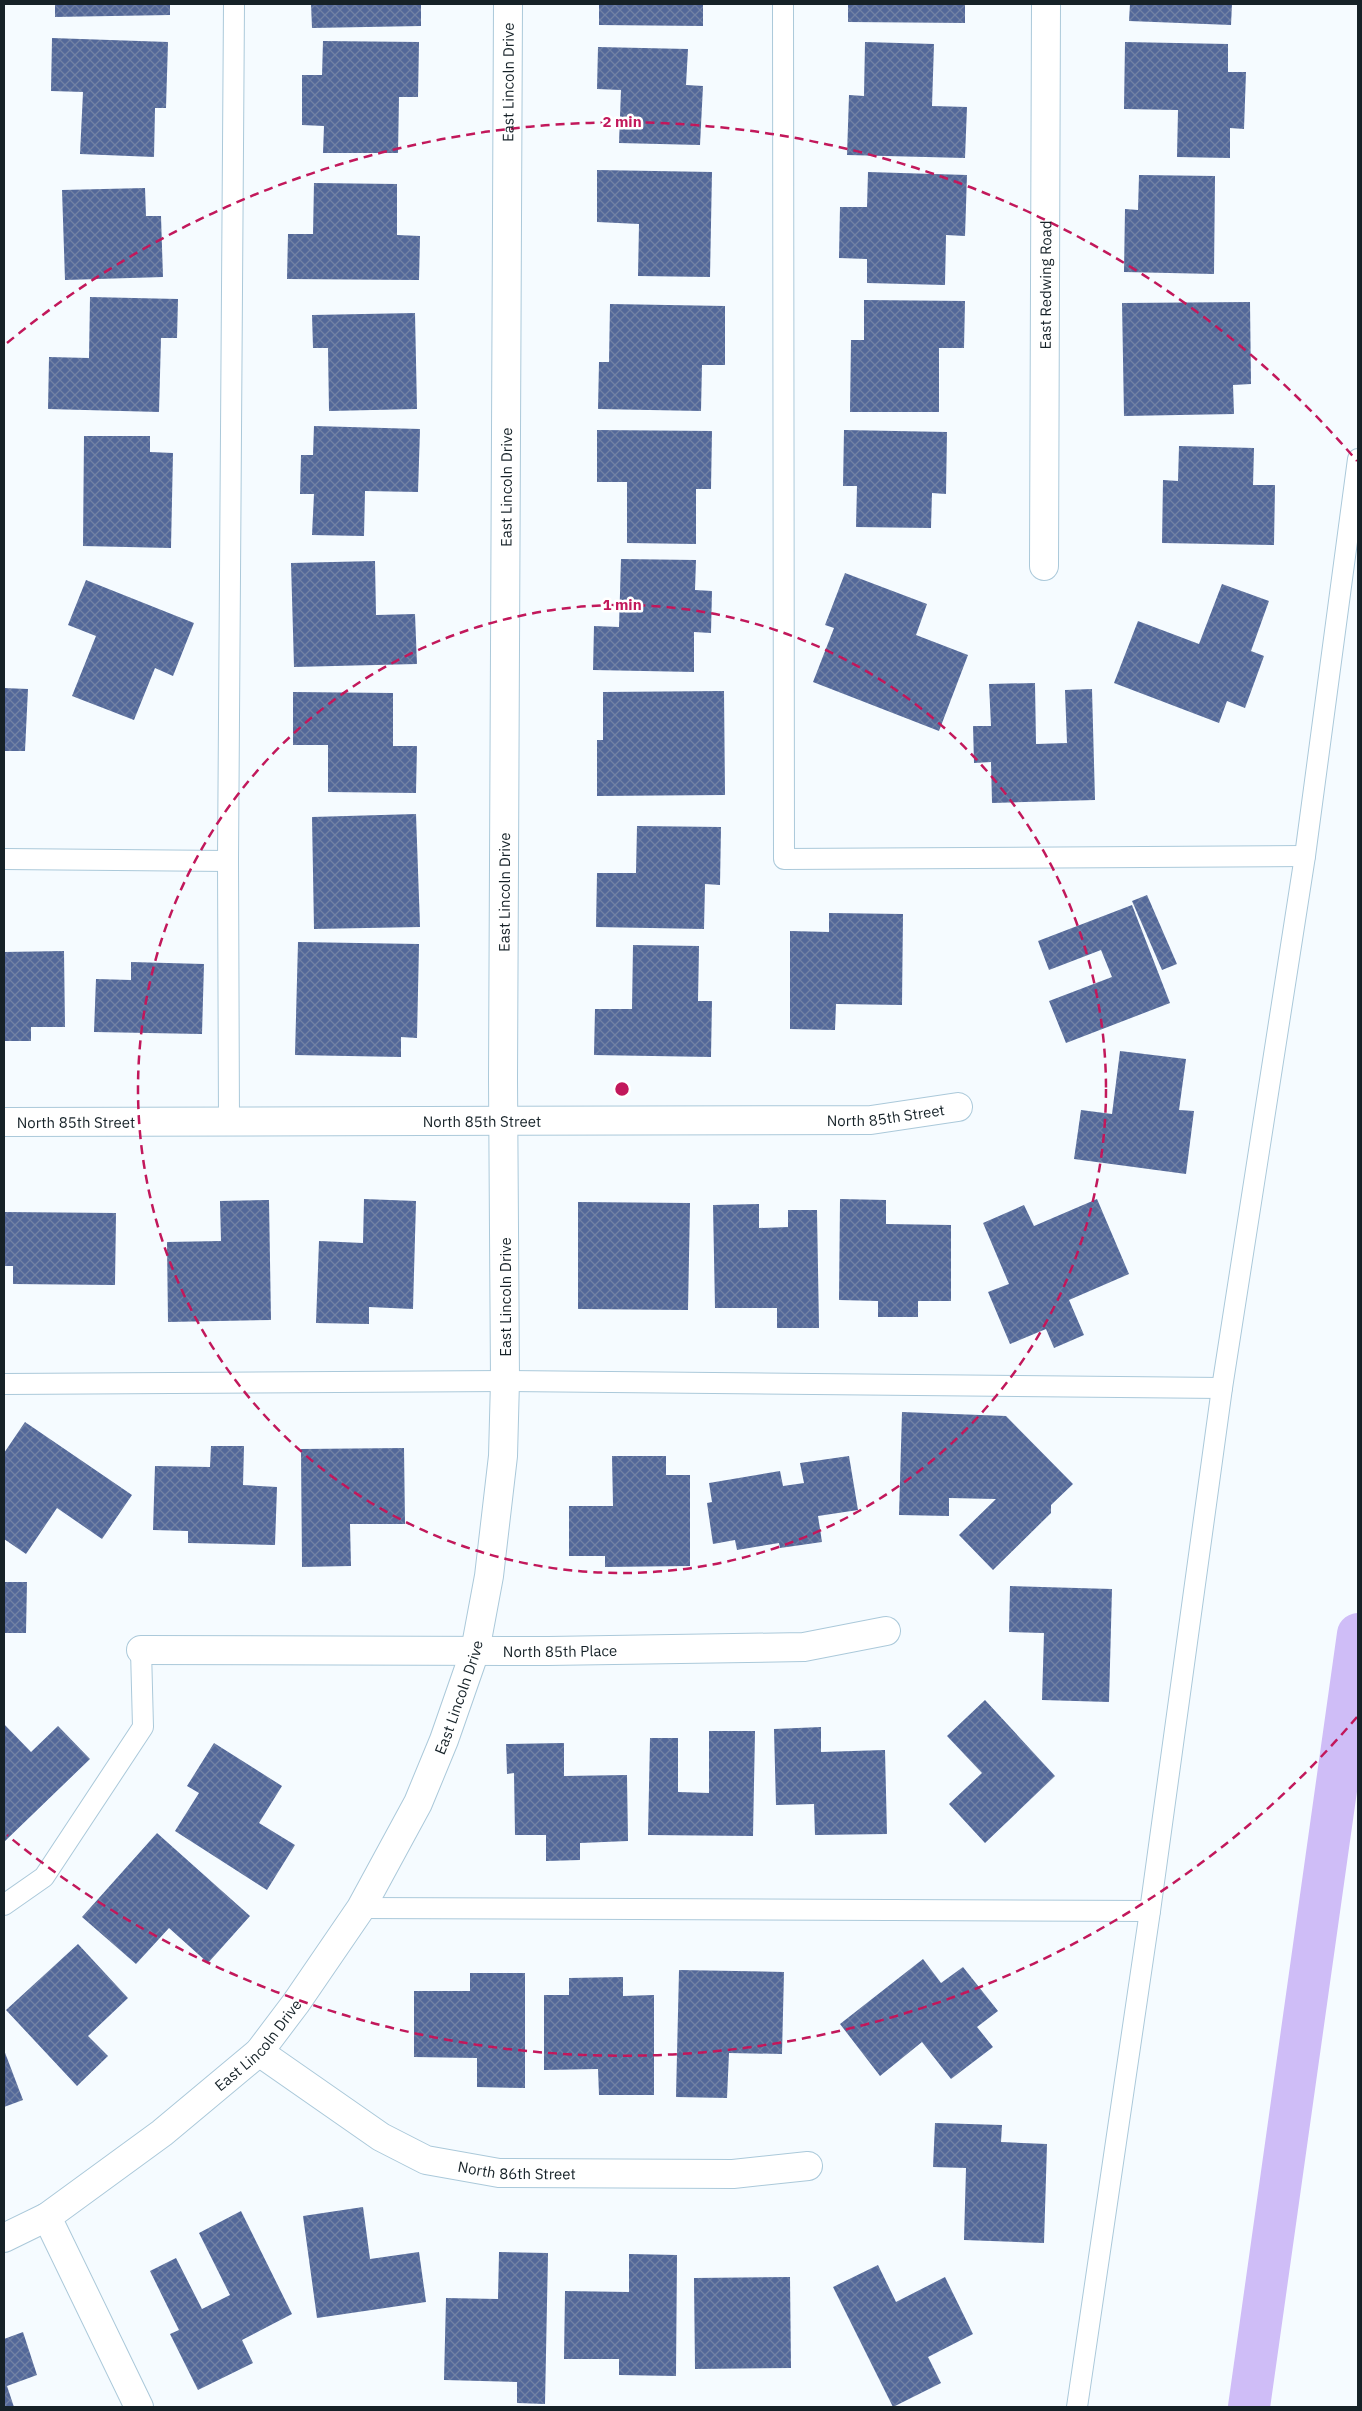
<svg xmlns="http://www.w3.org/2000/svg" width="1362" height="2411" viewBox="0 0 1362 2411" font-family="'IBM Plex Sans',sans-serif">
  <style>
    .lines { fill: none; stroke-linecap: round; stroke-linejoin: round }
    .canal { stroke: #cfbdf7; stroke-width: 42 }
    .building { fill: url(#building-cross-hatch) }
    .lane-casing { stroke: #abc9da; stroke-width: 22 }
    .street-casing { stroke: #abc9da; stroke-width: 30 }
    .lane { stroke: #fff; stroke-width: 20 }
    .street { stroke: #fff; stroke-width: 28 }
    .ring { fill: none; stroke: #c2185b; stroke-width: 2.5; stroke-dasharray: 9 6 }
    .labels { text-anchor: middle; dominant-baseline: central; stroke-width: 5; stroke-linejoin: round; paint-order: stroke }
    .street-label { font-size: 15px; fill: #162228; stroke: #fff }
    .centre { fill: #c2185b; stroke: #fff; stroke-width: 2.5 }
    .ring-label { font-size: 15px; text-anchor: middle; font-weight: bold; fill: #c2185b; stroke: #fff; stroke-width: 5; stroke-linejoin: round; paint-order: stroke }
  </style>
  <defs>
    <pattern id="building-cross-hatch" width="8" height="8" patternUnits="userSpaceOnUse" patternTransform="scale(1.25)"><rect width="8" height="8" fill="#536899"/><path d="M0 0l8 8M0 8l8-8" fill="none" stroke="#7282a4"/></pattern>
  </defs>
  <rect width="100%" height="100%" fill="#f5fbff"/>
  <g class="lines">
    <path class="canal" d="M 1249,2407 L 1358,1634"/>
  </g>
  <g class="building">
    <path d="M 55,4 L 170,4 L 170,15 L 55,17 Z"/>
    <path d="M 311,4 L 421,4 L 421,26 L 312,28 Z"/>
    <path d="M 599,4 L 703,4 L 703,26 L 599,25 Z"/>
    <path d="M 848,4 L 965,4 L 965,23 L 848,22 Z"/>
    <path d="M 1130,4 L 1232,4 L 1231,25 L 1129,21 Z"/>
    <path d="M 52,38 L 168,42 L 166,108 L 155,108 L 154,157 L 80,154 L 83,92 L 51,91 Z"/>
    <path d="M 323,41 L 419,42 L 418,97 L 399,97 L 398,153 L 323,153 L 324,126 L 302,125 L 302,75 L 322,75 Z"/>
    <path d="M 865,42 L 934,44 L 932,106 L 967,107 L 965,158 L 847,155 L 849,95 L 864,96 Z"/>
    <path d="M 1125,42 L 1228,44 L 1228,72 L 1246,72 L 1244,129 L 1230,128 L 1230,158 L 1177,157 L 1178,110 L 1124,109 Z"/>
    <path d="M 598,47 L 688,49 L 686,85 L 703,86 L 700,145 L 619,143 L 621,90 L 597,89 Z"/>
    <path d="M 597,170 L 712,172 L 710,277 L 638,276 L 639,224 L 597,222 Z"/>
    <path d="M 868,172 L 967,175 L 965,236 L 946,235 L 945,285 L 867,283 L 867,259 L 839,258 L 840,207 L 867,207 Z"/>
    <path d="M 1139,175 L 1215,176 L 1214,274 L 1124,272 L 1125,209 L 1138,210 Z"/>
    <path d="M 314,183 L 397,184 L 397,235 L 420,236 L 419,280 L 287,279 L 288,234 L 313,234 Z"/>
    <path d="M 145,188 L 146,216 L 161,216 L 163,277 L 65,280 L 62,190 Z"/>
    <path d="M 90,297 L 178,299 L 177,338 L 161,338 L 159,412 L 48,409 L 49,357 L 89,358 Z"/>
    <path d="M 864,300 L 965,301 L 964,348 L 939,348 L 939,412 L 850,412 L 851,340 L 864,340 Z"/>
    <path d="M 1250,302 L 1251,384 L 1233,385 L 1234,414 L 1124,416 L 1122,303 Z"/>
    <path d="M 610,304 L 725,306 L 725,365 L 702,365 L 701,411 L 598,409 L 599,362 L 609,362 Z"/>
    <path d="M 415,313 L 417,409 L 329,411 L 328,348 L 313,348 L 312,315 Z"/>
    <path d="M 314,426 L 420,429 L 418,492 L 365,491 L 364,536 L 312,535 L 314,494 L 300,494 L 301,455 L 313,455 Z"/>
    <path d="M 597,430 L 712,431 L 711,489 L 696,489 L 696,544 L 627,543 L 627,482 L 597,482 Z"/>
    <path d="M 844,430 L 947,432 L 946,494 L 932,493 L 931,528 L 856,527 L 857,486 L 843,486 Z"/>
    <path d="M 84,436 L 150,436 L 150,452 L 173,453 L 171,548 L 83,546 Z"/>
    <path d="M 1179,446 L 1254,448 L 1253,485 L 1275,485 L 1274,545 L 1162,543 L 1163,480 L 1178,481 Z"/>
    <path d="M 621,559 L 696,560 L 695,590 L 712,591 L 711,633 L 694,632 L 694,672 L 593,670 L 594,626 L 619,627 Z"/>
    <path d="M 375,561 L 376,615 L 415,614 L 417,664 L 294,667 L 291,563 Z"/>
    <path d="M 845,573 L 927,604 L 916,635 L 968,655 L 939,731 L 813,682 L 834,628 L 825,625 Z"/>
    <path d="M 86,580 L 194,623 L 173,676 L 155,668 L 134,720 L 72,696 L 96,636 L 68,625 Z"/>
    <path d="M 1222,584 L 1269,601 L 1251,651 L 1264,656 L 1245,708 L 1227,701 L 1219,723 L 1114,683 L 1138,621 L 1199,644 Z"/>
    <path d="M 1035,683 L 1036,744 L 1067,743 L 1065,690 L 1092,689 L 1095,800 L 992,803 L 991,762 L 974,763 L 973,726 L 991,726 L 989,684 Z"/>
    <path d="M 4,688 L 28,689 L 25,751 L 4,751 Z"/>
    <path d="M 724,691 L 725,795 L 597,796 L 597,740 L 603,740 L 603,692 Z"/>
    <path d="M 293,692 L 393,693 L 393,746 L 417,746 L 416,793 L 328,792 L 328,745 L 293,745 Z"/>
    <path d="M 416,814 L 420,927 L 314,929 L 312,817 Z"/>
    <path d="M 637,826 L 721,827 L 720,885 L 705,884 L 704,929 L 596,927 L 597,873 L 636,873 Z"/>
    <path d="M 1147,895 L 1177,964 L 1162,970 L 1132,901 Z"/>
    <path d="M 1132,905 L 1170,1003 L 1066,1043 L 1049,1001 L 1112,977 L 1101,950 L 1049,970 L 1038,941 Z"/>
    <path d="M 829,913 L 903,914 L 902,1005 L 836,1004 L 835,1030 L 790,1029 L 790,931 L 829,932 Z"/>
    <path d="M 298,942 L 419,944 L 417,1038 L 401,1037 L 401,1057 L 295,1055 Z"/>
    <path d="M 633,945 L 699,946 L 698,1001 L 712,1001 L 711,1057 L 594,1055 L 595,1009 L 632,1009 Z"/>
    <path d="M 64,951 L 65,1027 L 31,1027 L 31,1041 L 4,1041 L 4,952 Z"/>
    <path d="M 131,962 L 204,964 L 202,1034 L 94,1032 L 96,979 L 131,980 Z"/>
    <path d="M 1120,1051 L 1186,1059 L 1179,1110 L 1194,1111 L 1186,1174 L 1074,1159 L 1081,1110 L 1112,1114 Z"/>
    <path d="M 364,1199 L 416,1201 L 413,1309 L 369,1307 L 369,1324 L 316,1323 L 319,1241 L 363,1243 Z"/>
    <path d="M 840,1199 L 886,1200 L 886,1224 L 951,1225 L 951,1301 L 918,1301 L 918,1317 L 878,1317 L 878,1301 L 839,1300 Z"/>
    <path d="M 1097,1199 L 1129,1274 L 1069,1300 L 1084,1335 L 1054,1348 L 1046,1329 L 1010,1344 L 988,1292 L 1009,1284 L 983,1223 L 1024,1205 L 1034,1226 Z"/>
    <path d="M 269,1200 L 271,1320 L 168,1322 L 167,1242 L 221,1241 L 220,1201 Z"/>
    <path d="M 578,1202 L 690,1203 L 688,1310 L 578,1309 Z"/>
    <path d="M 759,1204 L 759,1228 L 788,1227 L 788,1210 L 817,1210 L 819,1328 L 777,1328 L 777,1308 L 715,1308 L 713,1205 Z"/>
    <path d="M 4,1212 L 116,1213 L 115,1285 L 13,1284 L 13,1266 L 4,1266 Z"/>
    <path d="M 902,1412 L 1006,1416 L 1073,1484 L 1051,1505 L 1051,1513 L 993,1570 L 959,1535 L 996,1499 L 949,1498 L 949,1516 L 899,1515 Z"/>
    <path d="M 25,1422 L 132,1495 L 102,1539 L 57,1508 L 26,1554 L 4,1539 L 4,1453 Z"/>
    <path d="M 211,1446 L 244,1446 L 243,1485 L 277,1487 L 275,1545 L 188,1543 L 188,1531 L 153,1530 L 155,1466 L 210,1467 Z"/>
    <path d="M 404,1448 L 405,1524 L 350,1524 L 351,1566 L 302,1567 L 301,1449 Z"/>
    <path d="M 612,1456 L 666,1456 L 666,1475 L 690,1475 L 690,1566 L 605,1567 L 605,1556 L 569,1556 L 569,1506 L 613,1506 Z"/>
    <path d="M 849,1456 L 858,1510 L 818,1516 L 822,1542 L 780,1548 L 779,1543 L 737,1550 L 735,1540 L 713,1544 L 707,1503 L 712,1502 L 709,1483 L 780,1471 L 783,1486 L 804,1483 L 800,1463 Z"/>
    <path d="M 4,1582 L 27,1582 L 26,1633 L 4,1633 Z"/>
    <path d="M 1010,1586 L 1112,1589 L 1109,1702 L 1042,1700 L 1044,1633 L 1009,1632 Z"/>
    <path d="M 985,1700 L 1055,1776 L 985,1843 L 949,1804 L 982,1773 L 947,1736 Z"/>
    <path d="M 4,1724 L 31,1752 L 58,1726 L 90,1759 L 4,1842 Z"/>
    <path d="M 821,1727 L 821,1752 L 885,1750 L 887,1834 L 815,1835 L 814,1804 L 776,1805 L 774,1729 Z"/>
    <path d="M 709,1731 L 755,1731 L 753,1836 L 648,1835 L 650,1738 L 678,1738 L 678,1792 L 709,1793 Z"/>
    <path d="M 214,1743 L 282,1786 L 259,1823 L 295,1845 L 267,1890 L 175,1831 L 199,1793 L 187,1786 Z"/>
    <path d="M 564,1743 L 564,1776 L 627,1775 L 628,1841 L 580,1843 L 580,1860 L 546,1861 L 546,1835 L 515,1835 L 514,1773 L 507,1774 L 506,1744 Z"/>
    <path d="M 157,1833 L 250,1916 L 208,1963 L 169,1928 L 136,1964 L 82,1917 Z"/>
    <path d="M 78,1944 L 128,1998 L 88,2036 L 108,2056 L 77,2086 L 6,2010 Z"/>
    <path d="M 923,1959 L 941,1983 L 963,1967 L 998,2011 L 977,2027 L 993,2047 L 951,2079 L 922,2042 L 880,2076 L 840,2024 Z"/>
    <path d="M 679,1970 L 784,1972 L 782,2054 L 729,2053 L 727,2098 L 676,2097 Z"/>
    <path d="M 470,1973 L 525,1973 L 525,2088 L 477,2087 L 477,2058 L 414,2057 L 414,1991 L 470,1991 Z"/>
    <path d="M 623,1977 L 623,1996 L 654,1995 L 654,2095 L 599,2095 L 598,2069 L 544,2070 L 544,1995 L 569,1995 L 569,1978 Z"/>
    <path d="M 4,2050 L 23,2100 L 4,2107 Z"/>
    <path d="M 935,2123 L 1002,2125 L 1001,2142 L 1047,2144 L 1044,2243 L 964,2240 L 966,2168 L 933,2167 Z"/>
    <path d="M 363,2207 L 370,2259 L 419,2252 L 426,2302 L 317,2318 L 303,2216 Z"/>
    <path d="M 241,2211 L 292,2314 L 242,2340 L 253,2363 L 198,2390 L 170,2334 L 179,2330 L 150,2271 L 176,2258 L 202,2309 L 230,2295 L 199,2233 Z"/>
    <path d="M 499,2252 L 548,2253 L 545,2404 L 517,2403 L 517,2382 L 444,2380 L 446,2298 L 498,2299 Z"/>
    <path d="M 629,2254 L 677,2255 L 676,2376 L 619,2375 L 619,2359 L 564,2359 L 565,2291 L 629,2292 Z"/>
    <path d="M 878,2265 L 896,2302 L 945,2277 L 973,2334 L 928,2357 L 941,2383 L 893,2407 L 833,2287 Z"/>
    <path d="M 790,2277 L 791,2368 L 695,2369 L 694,2278 Z"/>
    <path d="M 23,2332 L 37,2375 L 7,2386 L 14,2407 L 4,2407 L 4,2339 Z"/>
  </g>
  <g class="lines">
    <g class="lane-casing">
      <g id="lane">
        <path d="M 783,4 L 784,859 L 1305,856"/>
        <path d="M 4,859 L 228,861"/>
        <path d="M 229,1123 L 228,861 L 234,4"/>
        <path d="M 4,1384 L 505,1381 L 1222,1388"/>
        <path d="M 4,1905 L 44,1877 L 143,1727 L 141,1650"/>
        <path d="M 361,1908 L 1150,1911"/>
        <path d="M 1077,2407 L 1150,1911 L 1222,1388 L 1305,856 L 1358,459"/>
      </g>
    </g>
    <g class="street-casing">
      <g id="street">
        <path id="s1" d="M 1044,566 L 1046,4"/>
        <path id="s2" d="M 4,1122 L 871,1120 L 958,1107"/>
        <path id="s3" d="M 141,1650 L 548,1651 L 804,1647 L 886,1631"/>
        <path id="s4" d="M 259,2052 L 381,2137 L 426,2160 L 499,2173 L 733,2174 L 808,2166"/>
        <path d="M 47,2217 L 139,2407"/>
        <path id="s5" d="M 4,2238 L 47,2217 L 162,2133 L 259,2052 L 296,2003 L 361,1908 L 418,1803 L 444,1740 L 475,1651 L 489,1576 L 503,1456 L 505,1381 L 503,1079 L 508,4"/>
      </g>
    </g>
    <use href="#lane" class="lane"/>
    <use href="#street" class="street"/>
  </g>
  <g class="ring">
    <circle cx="622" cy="1089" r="484"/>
    <path d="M1357 1717A967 967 0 0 1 7 1835M7 343A967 967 0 0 1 1357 461"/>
  </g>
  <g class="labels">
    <g class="street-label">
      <text stroke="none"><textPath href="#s5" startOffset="2346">East Lincoln Drive</textPath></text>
      <text stroke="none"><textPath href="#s1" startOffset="281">East Redwing Road</textPath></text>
      <text stroke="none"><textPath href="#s5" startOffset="1941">East Lincoln Drive</textPath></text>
      <text stroke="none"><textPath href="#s5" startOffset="1536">East Lincoln Drive</textPath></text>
      <text stroke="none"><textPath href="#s2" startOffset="882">North 85th Street</textPath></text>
      <text stroke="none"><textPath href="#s2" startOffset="478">North 85th Street</textPath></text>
      <text stroke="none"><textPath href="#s2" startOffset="72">North 85th Street</textPath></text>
      <text transform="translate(505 1297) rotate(-90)">East Lincoln Drive</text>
      <text stroke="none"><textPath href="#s3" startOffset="419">North 85th Place</textPath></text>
      <text stroke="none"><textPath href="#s5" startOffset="726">East Lincoln Drive</textPath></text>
      <text stroke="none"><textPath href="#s5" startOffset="321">East Lincoln Drive</textPath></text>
      <text stroke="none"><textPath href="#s4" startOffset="291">North 86th Street</textPath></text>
    </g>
  </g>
  <circle cx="622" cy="1089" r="8" class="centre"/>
  <g class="ring-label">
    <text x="622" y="127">2 min</text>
    <text x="622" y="610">1 min</text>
  </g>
  <rect width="1362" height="2411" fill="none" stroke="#162228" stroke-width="10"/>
</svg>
